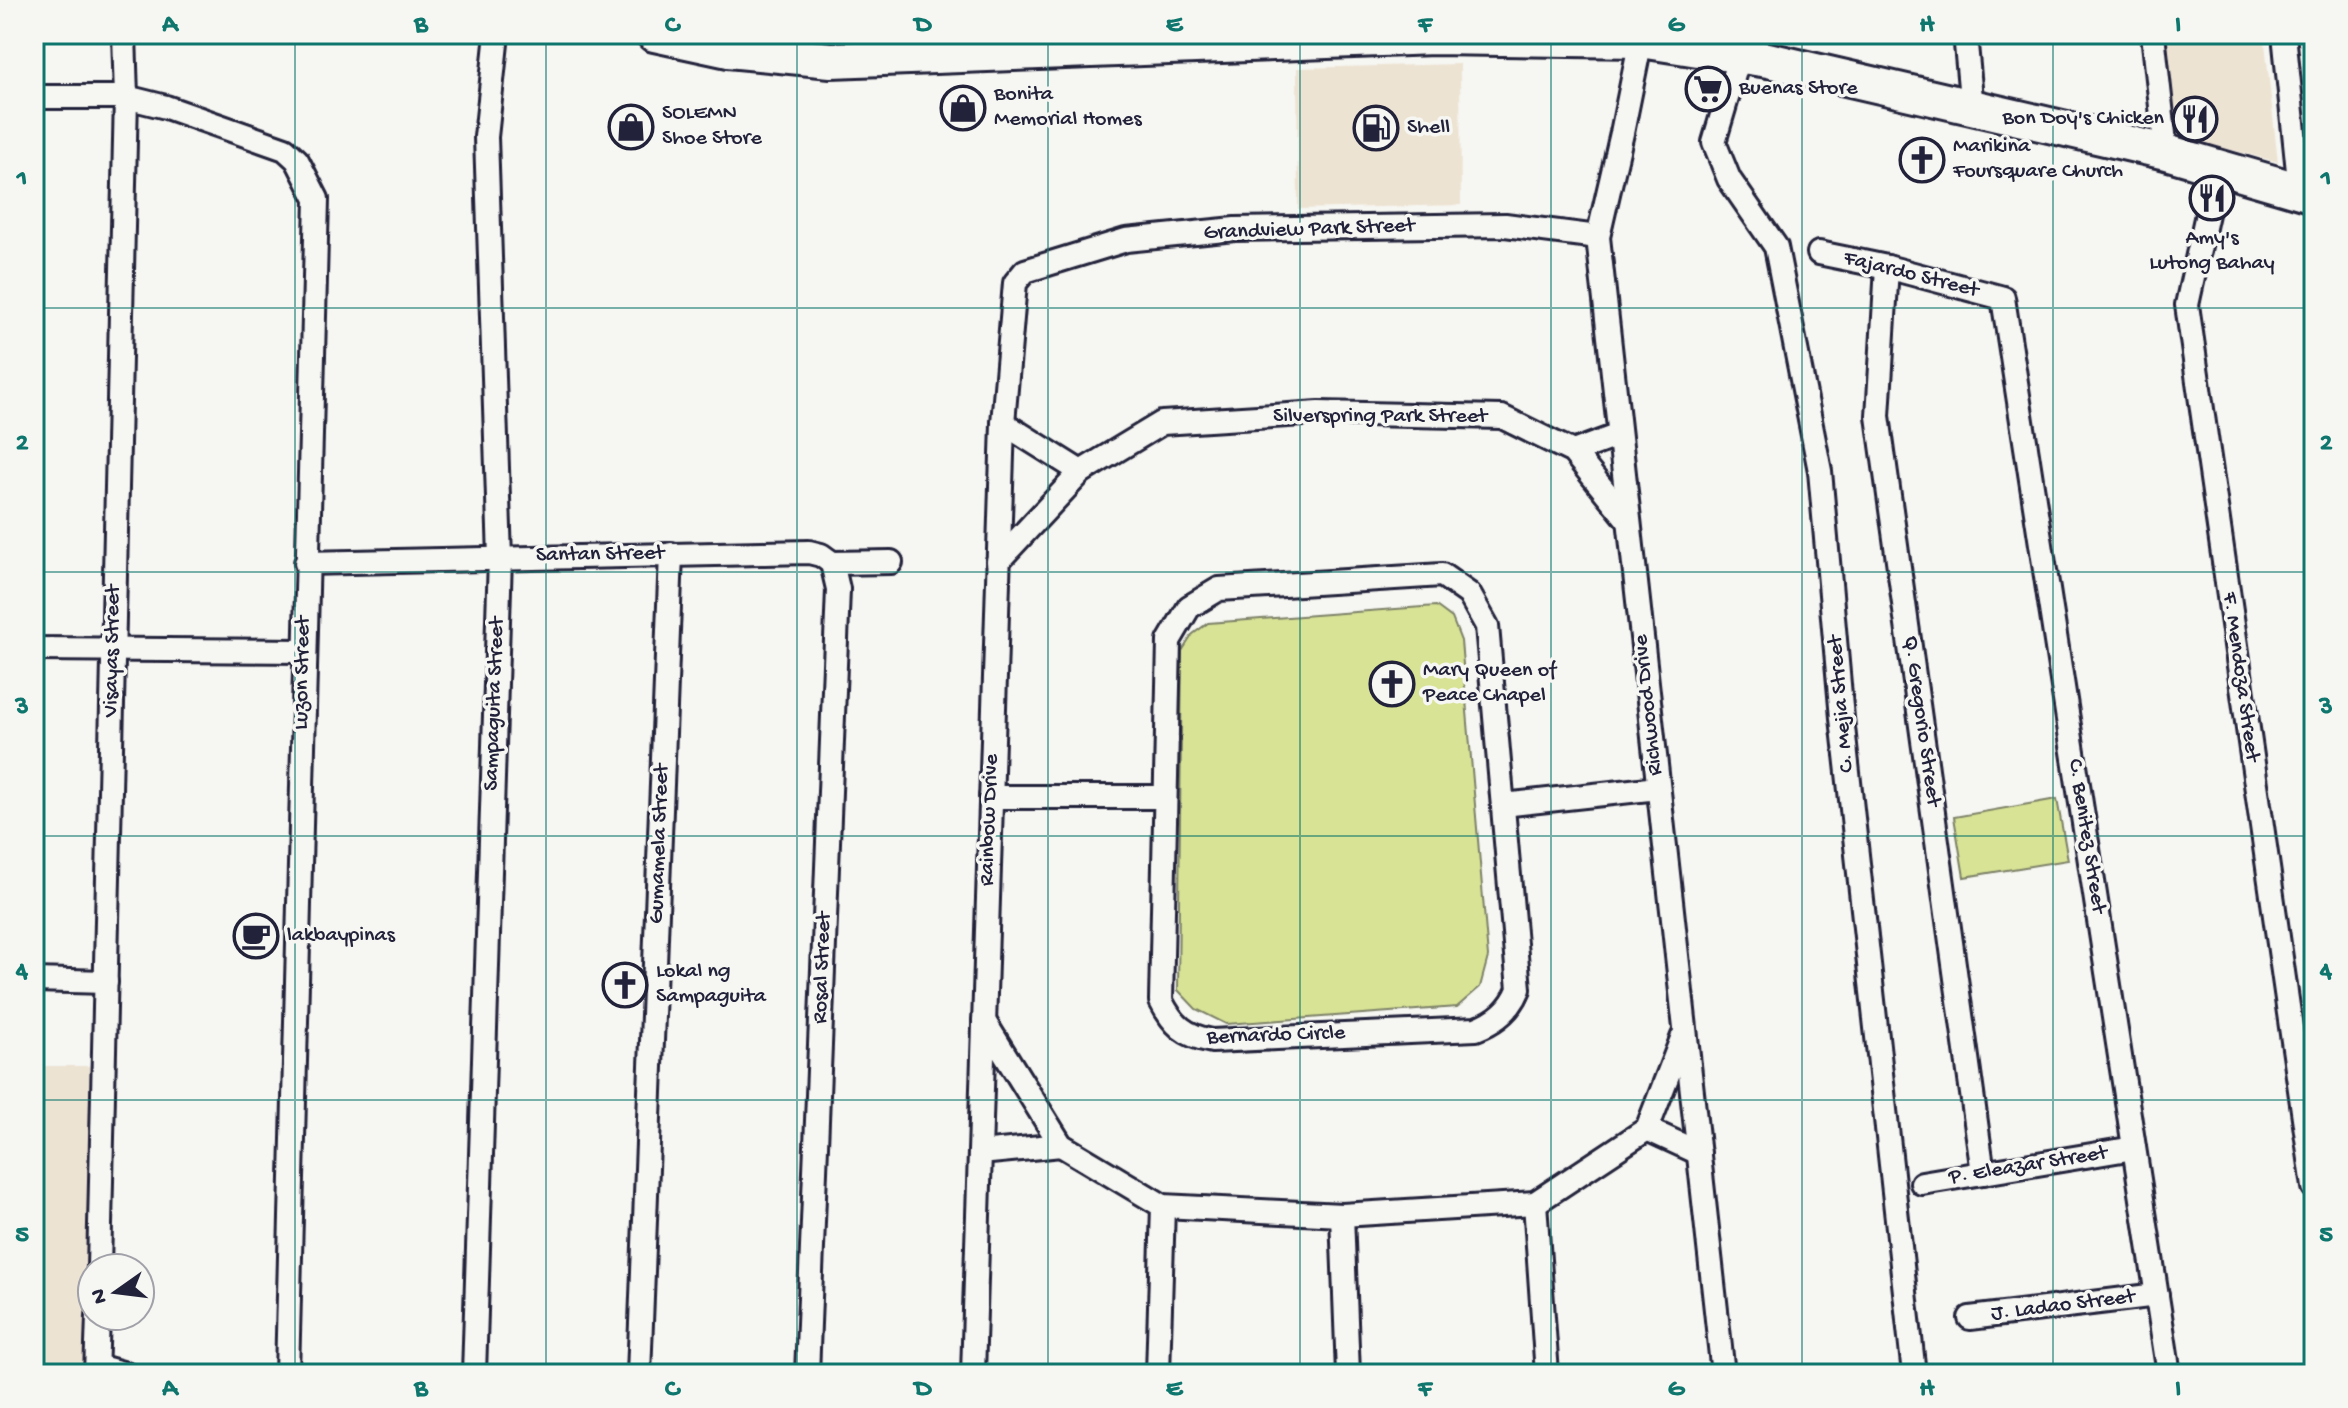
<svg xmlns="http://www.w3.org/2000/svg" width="2348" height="1408" viewBox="0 0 2348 1408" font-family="'Gochi Hand',sans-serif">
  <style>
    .built { fill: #ede3d3 }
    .green { fill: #d8e395; stroke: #7d8268; stroke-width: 2 }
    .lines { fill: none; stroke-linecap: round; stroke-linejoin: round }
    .street-casing { stroke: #22223b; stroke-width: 28 }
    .primary-casing { stroke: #22223b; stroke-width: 40 }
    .street { stroke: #f6f6f2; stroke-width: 22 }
    .primary { stroke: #f6f6f2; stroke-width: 34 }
    .grid { fill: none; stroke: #0f766e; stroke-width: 2; stroke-opacity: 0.55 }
    .labels { text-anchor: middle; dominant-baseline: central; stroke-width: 7; stroke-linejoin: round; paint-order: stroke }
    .poi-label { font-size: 22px; fill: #22223b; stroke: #f6f6f2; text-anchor: start }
    .street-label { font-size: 22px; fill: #22223b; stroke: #f6f6f2 }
    .neatline { fill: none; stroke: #0f766e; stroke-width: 3 }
    .grid-label { font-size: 26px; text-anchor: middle; font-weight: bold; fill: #0f766e }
  </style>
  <rect width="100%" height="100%" fill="#f6f6f2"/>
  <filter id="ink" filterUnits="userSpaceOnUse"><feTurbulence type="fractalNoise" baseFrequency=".0125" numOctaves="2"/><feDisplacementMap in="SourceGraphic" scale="16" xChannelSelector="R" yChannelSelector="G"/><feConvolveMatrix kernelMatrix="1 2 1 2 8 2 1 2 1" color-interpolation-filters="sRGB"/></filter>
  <g filter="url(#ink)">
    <g class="built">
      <path d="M 2162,34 L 2264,34 L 2278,162 L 2174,135 Z"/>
      <path d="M 1460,64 L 1461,205 L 1298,209 L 1297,68 Z"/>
      <path d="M 34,1066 L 93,1066 L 86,1374 L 34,1374 Z"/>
    </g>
    <g class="green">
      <path d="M 1436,606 L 1452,618 L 1461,641 L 1488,957 L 1480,987 L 1457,1007 L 1226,1024 L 1196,1009 L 1178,990 L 1182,651 L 1193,634 L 1208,623 Z"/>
      <path d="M 2057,799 L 2068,860 L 1964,877 L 1954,817 Z"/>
    </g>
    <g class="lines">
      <g class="street-casing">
        <g id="street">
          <path d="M 1642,34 L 1622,133 L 1598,237 L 1723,1374"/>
          <path d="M 1746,34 L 1714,142 L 1729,179 L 1776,247 L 1820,471 L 1842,718 L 1914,1374"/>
          <path d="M 1965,34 L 1972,109"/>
          <path d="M 2153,34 L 2166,152"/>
          <path d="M 2284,34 L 2300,191"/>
          <path d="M 34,97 L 126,97 L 166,107 L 285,149 L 297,160 L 317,199 L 287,1374"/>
          <path d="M 2217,168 L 2187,305 L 2314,1187"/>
          <path d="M 1819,253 L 1887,267 L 2003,298 L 2169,1374"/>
          <path d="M 1887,267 L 1878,416 L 1983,1173"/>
          <path d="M 1003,423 L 1081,472"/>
          <path d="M 1573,452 L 1619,435"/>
          <path d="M 998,561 L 1081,472 L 1162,423 L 1319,413 L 1502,417 L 1573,452 L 1628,520"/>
          <path d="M 306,563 L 809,552 L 821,555 L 832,563 L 891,562"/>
          <path d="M 1442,575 L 1469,594 L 1487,626 L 1519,989 C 1511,1009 1497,1021 1476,1029 L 1212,1041 C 1185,1036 1173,1025 1161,1001 L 1169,641 L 1189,607 L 1219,589 Z"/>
          <path d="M 34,649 L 304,651"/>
          <path d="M 991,797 L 1164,797"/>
          <path d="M 1503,805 L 1658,788"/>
          <path d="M 34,980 L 106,982"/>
          <path d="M 984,1021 L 1061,1145 L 1163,1206 L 1342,1215 L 1535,1203 L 1647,1129 L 1683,1036"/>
          <path d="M 1647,1129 L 1699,1153"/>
          <path d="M 980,1153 L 1061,1145"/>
          <path d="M 1922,1183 L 2134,1148"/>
          <path d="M 1535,1203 L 1547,1374"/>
          <path d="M 1342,1215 L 1348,1374"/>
          <path d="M 99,1268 L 126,97 L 124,34"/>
          <path d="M 1970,1318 L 2157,1295"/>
          <path d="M 97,1366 L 126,1374"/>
          <path d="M 96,1374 L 98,1316"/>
          <path d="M 474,1374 L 500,558 L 486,137 L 497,34"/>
          <path d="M 639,1374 L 671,554"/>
          <path d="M 807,1374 L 838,589 L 832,563"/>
          <path d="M 973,1374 L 1003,423 L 1015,283 L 1025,271 L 1126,240 L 1235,229 L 1505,225 L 1598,237"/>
          <path d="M 1158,1374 L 1163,1206"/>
        </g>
      </g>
      <g class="primary-casing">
        <path id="primary" d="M 654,34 L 728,50 L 831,60 L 1434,37 L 1641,40 L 1768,60 L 2166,152 L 2314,195"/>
      </g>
      <use href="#street" class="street"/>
      <use href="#primary" class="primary"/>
    </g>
  </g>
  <path class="grid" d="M 295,34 L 295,1374M 546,34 L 546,1374M 797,34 L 797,1374M 1048,34 L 1048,1374M 1300,34 L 1300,1374M 1551,34 L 1551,1374M 1802,34 L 1802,1374M 2053,34 L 2053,1374M 34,308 L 2314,308M 34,572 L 2314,572M 34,836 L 2314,836M 34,1100 L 2314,1100"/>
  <defs>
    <g id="supermarket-ring" transform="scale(2.3)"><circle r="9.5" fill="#f6f6f2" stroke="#22223b" stroke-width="1.5"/><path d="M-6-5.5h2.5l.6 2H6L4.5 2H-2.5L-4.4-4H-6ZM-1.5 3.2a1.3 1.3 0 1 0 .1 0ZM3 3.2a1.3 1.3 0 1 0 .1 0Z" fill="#22223b"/></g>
    <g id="shop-ring" transform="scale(2.3)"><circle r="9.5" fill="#f6f6f2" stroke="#22223b" stroke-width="1.5"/><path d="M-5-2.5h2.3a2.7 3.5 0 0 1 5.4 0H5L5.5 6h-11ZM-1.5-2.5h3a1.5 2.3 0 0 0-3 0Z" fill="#22223b"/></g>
    <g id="restaurant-ring" transform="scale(2.3)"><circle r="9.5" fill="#f6f6f2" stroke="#22223b" stroke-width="1.5"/><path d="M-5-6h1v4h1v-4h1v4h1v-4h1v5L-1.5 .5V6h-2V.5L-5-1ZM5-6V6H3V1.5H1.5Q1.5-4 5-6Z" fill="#22223b"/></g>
    <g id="fuel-ring" transform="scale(2.3)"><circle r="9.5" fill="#f6f6f2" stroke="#22223b" stroke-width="1.5"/><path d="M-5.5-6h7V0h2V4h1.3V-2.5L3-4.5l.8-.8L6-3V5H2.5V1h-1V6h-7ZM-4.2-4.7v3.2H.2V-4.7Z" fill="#22223b"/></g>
    <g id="church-ring" transform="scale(2.3)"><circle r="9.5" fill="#f6f6f2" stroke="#22223b" stroke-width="1.5"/><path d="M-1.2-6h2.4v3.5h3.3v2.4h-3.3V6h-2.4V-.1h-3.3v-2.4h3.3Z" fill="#22223b"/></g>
    <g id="cafe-ring" transform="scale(2.3)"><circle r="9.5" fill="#f6f6f2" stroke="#22223b" stroke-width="1.5"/><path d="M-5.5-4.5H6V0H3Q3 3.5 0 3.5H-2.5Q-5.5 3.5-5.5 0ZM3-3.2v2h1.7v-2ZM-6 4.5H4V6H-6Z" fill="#22223b"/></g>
  </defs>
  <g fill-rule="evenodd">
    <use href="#supermarket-ring" x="1708" y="89"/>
    <use href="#shop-ring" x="963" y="108"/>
    <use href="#restaurant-ring" x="2195" y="119"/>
    <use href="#shop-ring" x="631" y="127"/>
    <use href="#fuel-ring" x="1376" y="128"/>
    <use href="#church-ring" x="1922" y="160"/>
    <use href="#restaurant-ring" x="2212" y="198"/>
    <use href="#church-ring" x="1392" y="684"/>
    <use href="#cafe-ring" x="256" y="936"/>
    <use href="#church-ring" x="625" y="985"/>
  </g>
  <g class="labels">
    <g class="poi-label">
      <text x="1739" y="89">Buenas Store</text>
      <text x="994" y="95">Bonita<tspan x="994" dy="25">Memorial Homes</tspan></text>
      <text x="662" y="114">SOLEMN<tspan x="662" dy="25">Shoe Store</tspan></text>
      <text x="2164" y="119" text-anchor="end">Bon Doy's Chicken</text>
      <text x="1407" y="128">Shell</text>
      <text x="1953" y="147">Marikina<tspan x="1953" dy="25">Foursquare Church</tspan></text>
      <text x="2212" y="239" text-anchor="middle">Amy's<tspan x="2212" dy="25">Lutong Bahay</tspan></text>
      <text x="1423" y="671">Mary Queen of<tspan x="1423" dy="25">Peace Chapel</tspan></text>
      <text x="287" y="936">lakbaypinas</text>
      <text x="656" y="972">Lokal ng<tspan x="656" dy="25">Sampaguita</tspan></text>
    </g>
    <g class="street-label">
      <text transform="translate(1309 230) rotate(-2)">Grandview Park Street</text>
      <text transform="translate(1911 275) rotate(14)">Fajardo Street</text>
      <text x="1380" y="417">Silverspring Park Street</text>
      <text transform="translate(600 555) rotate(-1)">Santan Street</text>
      <text transform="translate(113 651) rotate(-89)">Visayas Street</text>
      <text transform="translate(303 673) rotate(-89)">Luzon Street</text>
      <text transform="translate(2240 677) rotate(82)">F. Mendoza Street</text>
      <text transform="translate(495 704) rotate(-88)">Sampaguita Street</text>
      <text transform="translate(1842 704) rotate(-95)">C. Mejia Street</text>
      <text transform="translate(1649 705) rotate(-96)">Richwood Drive</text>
      <text transform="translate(1921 721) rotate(82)">Q. Gregorio Street</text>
      <text transform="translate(990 820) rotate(-88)">Rainbow Drive</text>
      <text transform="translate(2086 836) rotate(81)">C. Benitez Street</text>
      <text transform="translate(660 844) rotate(-88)">Gumamela Street</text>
      <text transform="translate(823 968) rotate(-88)">Rosal Street</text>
      <text transform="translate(1276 1036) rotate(-2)">Bernardo Circle</text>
      <text transform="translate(2028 1166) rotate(-9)">P. Eleazar Street</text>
      <text transform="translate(2063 1306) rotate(-7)">J. Ladao Street</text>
    </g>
  </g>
  <rect width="2348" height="1408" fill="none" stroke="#f6f6f2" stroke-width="88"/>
  <g transform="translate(116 1292) rotate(256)"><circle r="38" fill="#f6f6f2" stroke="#a1a1a9" stroke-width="2"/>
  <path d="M0-6L14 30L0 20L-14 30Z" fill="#22223b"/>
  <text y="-12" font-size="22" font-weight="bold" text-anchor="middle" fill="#22223b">N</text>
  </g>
  <rect x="44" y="44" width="2260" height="1320" class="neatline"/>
  <g class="grid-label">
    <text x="170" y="31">A</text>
    <text x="421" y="31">B</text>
    <text x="672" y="31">C</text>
    <text x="923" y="31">D</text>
    <text x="1174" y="31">E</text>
    <text x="1425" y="31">F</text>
    <text x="1676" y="31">G</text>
    <text x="1927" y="31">H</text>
    <text x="2178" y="31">I</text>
    <text x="22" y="185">1</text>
    <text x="2326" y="185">1</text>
    <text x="22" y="449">2</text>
    <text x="2326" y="449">2</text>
    <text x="22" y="713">3</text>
    <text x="2326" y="713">3</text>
    <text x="22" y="977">4</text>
    <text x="2326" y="977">4</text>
    <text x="22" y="1241">5</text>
    <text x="2326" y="1241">5</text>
    <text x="170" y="1395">A</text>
    <text x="421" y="1395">B</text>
    <text x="672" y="1395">C</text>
    <text x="923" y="1395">D</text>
    <text x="1174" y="1395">E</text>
    <text x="1425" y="1395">F</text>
    <text x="1676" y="1395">G</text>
    <text x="1927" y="1395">H</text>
    <text x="2178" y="1395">I</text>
  </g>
</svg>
